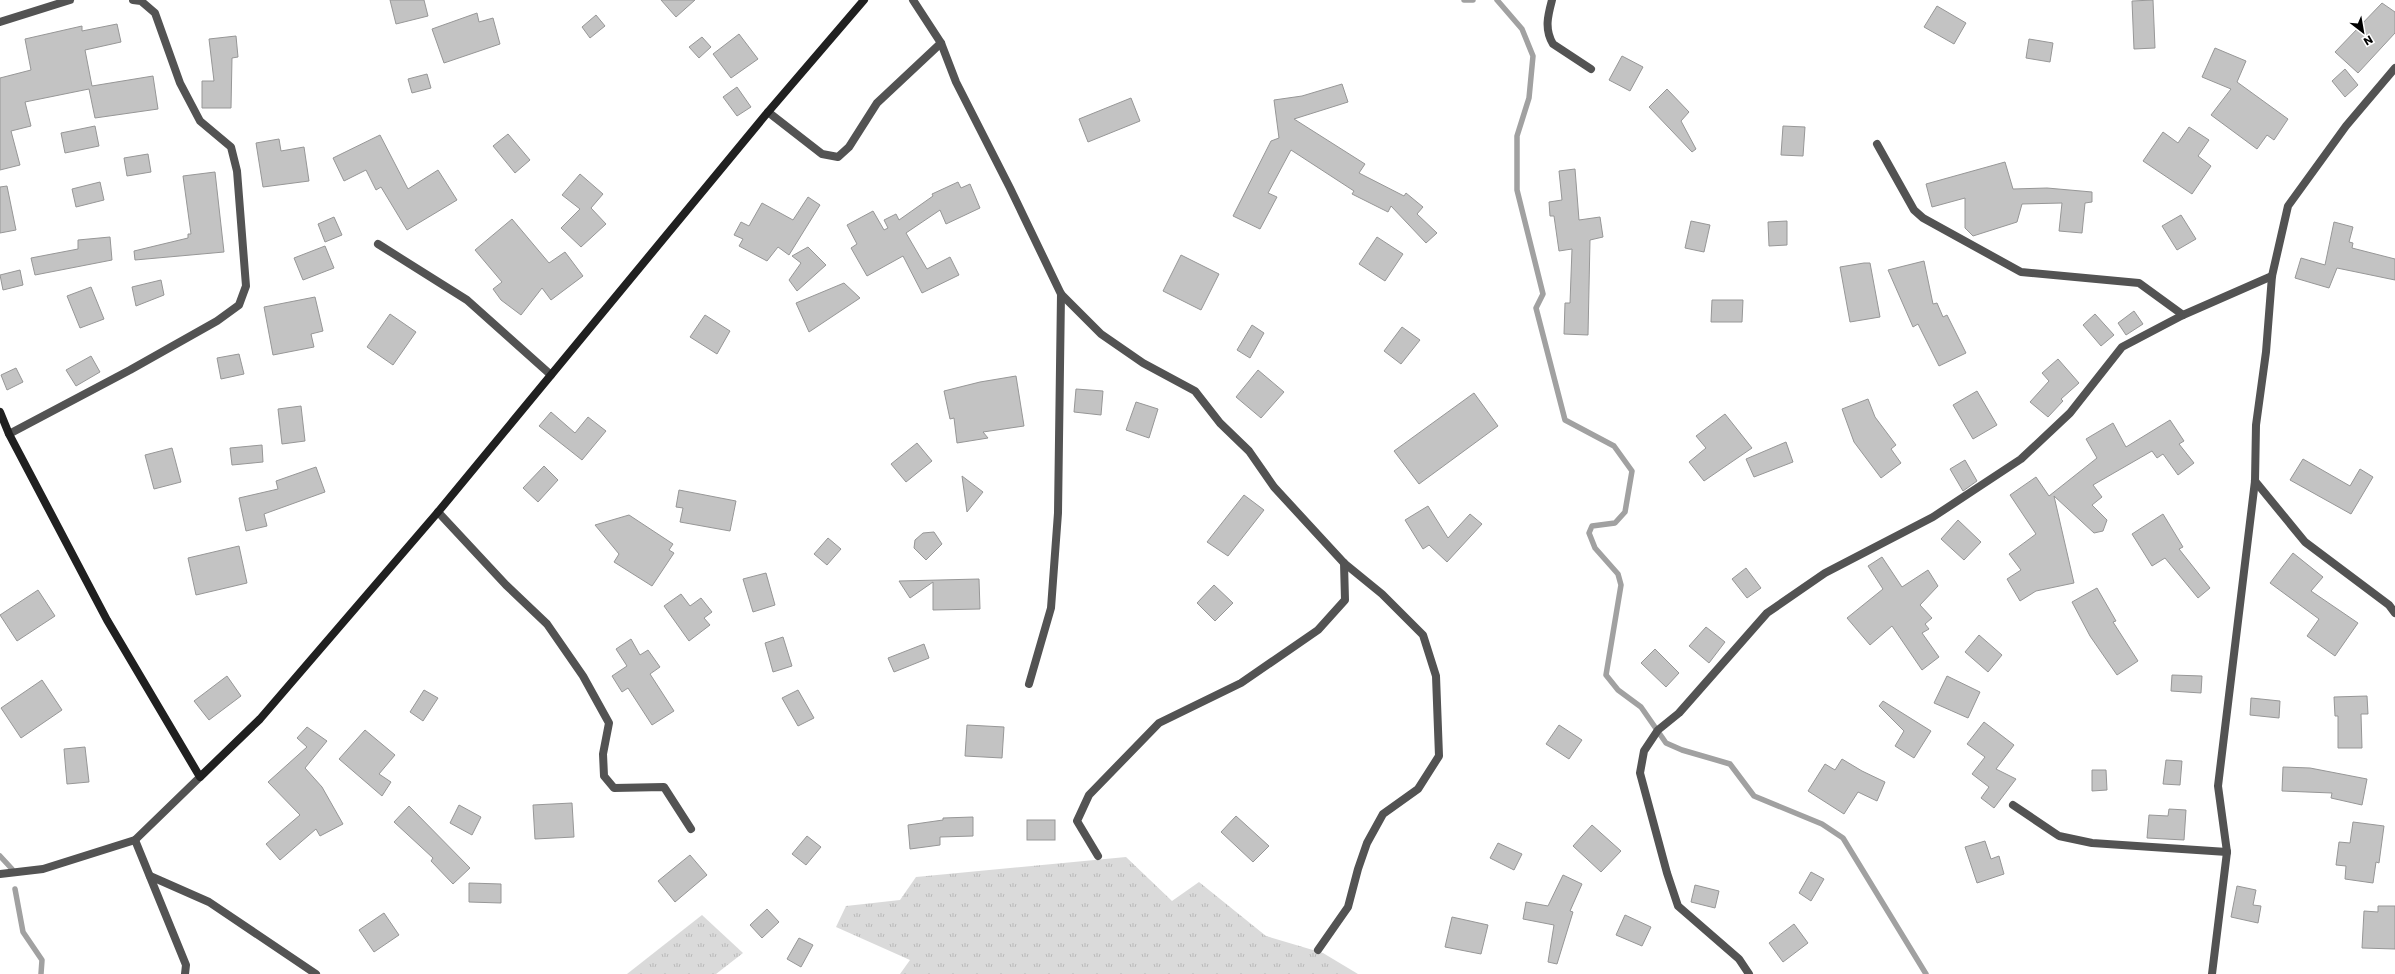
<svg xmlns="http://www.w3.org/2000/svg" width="2395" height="974" viewBox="0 0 2395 974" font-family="Poppins,sans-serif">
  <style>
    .grass { fill: url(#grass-tufts) }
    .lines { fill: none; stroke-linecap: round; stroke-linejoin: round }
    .stream { stroke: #a1a1a1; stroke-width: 5.5 }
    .building { fill: #c3c3c3; stroke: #979797 }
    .street { stroke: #535353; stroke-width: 8 }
    .secondary { stroke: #202020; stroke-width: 8 }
  </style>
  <defs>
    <pattern id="grass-tufts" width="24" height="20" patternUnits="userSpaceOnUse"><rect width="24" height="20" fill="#dadada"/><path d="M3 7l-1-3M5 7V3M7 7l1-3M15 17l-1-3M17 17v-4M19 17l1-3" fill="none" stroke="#b9b9b9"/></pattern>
  </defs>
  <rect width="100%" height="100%" fill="#fff"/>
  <g class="grass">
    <path d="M 1126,857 L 1172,901 L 1199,882 L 1266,936 L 1323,953 L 1358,974 L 900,974 L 910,960 L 836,927 L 846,906 L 900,900 L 916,877 Z"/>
    <path d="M 702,915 L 743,953 L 716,974 L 627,974 Z"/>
  </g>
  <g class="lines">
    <g class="stream">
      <path d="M 1464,0 L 1473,0"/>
      <path d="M 1497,0 L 1522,29 L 1533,56 L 1529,98 L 1517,136 L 1517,190 L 1543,294 L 1536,308 L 1565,420 L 1614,446 L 1632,471 L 1625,512 L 1615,523 L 1592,526 L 1589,533 L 1595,548 L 1618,574 L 1621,585 L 1606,675 L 1618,690 L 1641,707 L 1666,743 L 1682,750 L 1730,764 L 1754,796 L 1822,824 L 1843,838 L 1926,974"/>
      <path d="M 0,856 L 12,869"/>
      <path d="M 15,889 L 23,932 L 42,960 L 41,974"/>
    </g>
  </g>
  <g class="building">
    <path d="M 390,0 L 424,0 L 428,16 L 396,24 Z"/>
    <path d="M 661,0 L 695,0 L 676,17 Z"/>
    <path d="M 2153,0 L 2155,48 L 2134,49 L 2132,1 Z"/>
    <path d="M 2382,3 L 2395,12 L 2395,33 L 2358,73 L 2335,52 Z"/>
    <path d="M 1937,6 L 1966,23 L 1954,44 L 1924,27 Z"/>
    <path d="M 477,13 L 479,22 L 493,18 L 500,44 L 444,63 L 432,29 Z"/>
    <path d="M 596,15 L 605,26 L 590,38 L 582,27 Z"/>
    <path d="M 117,24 L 121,42 L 85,50 L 92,86 L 153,76 L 158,109 L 95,118 L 89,89 L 25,102 L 31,126 L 11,131 L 20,165 L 0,170 L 0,78 L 31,70 L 25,39 L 82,26 L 82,31 Z"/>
    <path d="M 739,34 L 758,59 L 731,78 L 713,54 Z"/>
    <path d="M 236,36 L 238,57 L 232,58 L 231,108 L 202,108 L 202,81 L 214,81 L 209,39 Z"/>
    <path d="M 702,37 L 711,47 L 699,58 L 689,47 Z"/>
    <path d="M 2029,39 L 2053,43 L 2050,62 L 2026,58 Z"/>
    <path d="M 2215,48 L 2246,61 L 2237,82 L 2288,119 L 2274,140 L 2267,135 L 2257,149 L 2211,115 L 2231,89 L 2202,77 Z"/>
    <path d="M 1622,56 L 1643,67 L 1630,91 L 1609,80 Z"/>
    <path d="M 2345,69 L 2358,85 L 2345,97 L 2332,81 Z"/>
    <path d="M 427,74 L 431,88 L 412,93 L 408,79 Z"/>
    <path d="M 1342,84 L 1348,102 L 1294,119 L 1365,164 L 1359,173 L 1404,196 L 1406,193 L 1423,207 L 1417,214 L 1437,233 L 1426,243 L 1391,206 L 1388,212 L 1352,194 L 1354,191 L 1291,150 L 1268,193 L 1277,197 L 1260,229 L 1233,216 L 1271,141 L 1279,138 L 1274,100 L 1302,96 Z"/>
    <path d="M 737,87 L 751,107 L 737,116 L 723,97 Z"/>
    <path d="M 1667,89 L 1689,112 L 1681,121 L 1696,149 L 1692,152 L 1649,107 Z"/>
    <path d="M 1131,98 L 1140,121 L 1088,142 L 1079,119 Z"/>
    <path d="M 95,126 L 99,146 L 65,153 L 61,133 Z"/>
    <path d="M 1783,126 L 1805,127 L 1803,156 L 1781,155 Z"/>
    <path d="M 2189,127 L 2209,140 L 2198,156 L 2211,166 L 2192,194 L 2143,161 L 2163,132 L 2178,143 Z"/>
    <path d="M 508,134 L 530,160 L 515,173 L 493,146 Z"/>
    <path d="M 380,135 L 408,189 L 438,170 L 457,200 L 407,230 L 381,187 L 376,190 L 366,170 L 344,181 L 333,158 Z"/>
    <path d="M 279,139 L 281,151 L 304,147 L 309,181 L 263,187 L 256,143 Z"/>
    <path d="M 148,154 L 151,172 L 127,176 L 124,158 Z"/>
    <path d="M 2005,162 L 2013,189 L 2047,188 L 2092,192 L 2092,202 L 2085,203 L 2082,233 L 2059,231 L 2062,203 L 2022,204 L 2017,222 L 1973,236 L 1965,228 L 1965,198 L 1932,207 L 1926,184 Z"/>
    <path d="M 1575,169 L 1579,220 L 1600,217 L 1603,237 L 1590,240 L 1588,335 L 1564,334 L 1565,303 L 1570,303 L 1572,249 L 1559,251 L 1554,216 L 1550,216 L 1549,202 L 1562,200 L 1559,171 Z"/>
    <path d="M 215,172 L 224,252 L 135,260 L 134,251 L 188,238 L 188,234 L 191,234 L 183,176 Z"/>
    <path d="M 580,174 L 603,194 L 591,208 L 606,224 L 581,247 L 561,228 L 580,209 L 562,195 Z"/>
    <path d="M 100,182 L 104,200 L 76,207 L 72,189 Z"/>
    <path d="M 958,182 L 961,188 L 970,184 L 980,208 L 946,224 L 940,210 L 906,233 L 927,269 L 950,257 L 959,275 L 922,293 L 903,256 L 867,276 L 851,248 L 857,244 L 847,225 L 873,211 L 884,230 L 888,228 L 884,220 L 896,214 L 899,220 L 933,196 L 932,194 Z"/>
    <path d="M 7,186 L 16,230 L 0,233 L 0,187 Z"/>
    <path d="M 808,197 L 820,205 L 789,255 L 778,247 L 767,261 L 739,246 L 743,239 L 734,235 L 741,222 L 749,226 L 762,203 L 793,220 Z"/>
    <path d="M 2181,215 L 2196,239 L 2177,250 L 2162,226 Z"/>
    <path d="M 334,217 L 342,235 L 325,242 L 318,224 Z"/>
    <path d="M 512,219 L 549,263 L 565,252 L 583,276 L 551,300 L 542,288 L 521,315 L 501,300 L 493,289 L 502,282 L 475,250 Z"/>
    <path d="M 1691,221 L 1710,225 L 1704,252 L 1685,248 Z"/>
    <path d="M 1787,221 L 1787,245 L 1769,246 L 1768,222 Z"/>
    <path d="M 2334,222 L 2353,227 L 2349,242 L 2353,243 L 2352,248 L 2395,259 L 2395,280 L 2337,268 L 2329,288 L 2295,278 L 2301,258 L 2325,265 Z"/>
    <path d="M 110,237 L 112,260 L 35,275 L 31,258 L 78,249 L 78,240 Z"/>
    <path d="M 1377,237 L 1403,254 L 1385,281 L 1359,264 Z"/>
    <path d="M 325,246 L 334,268 L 303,280 L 294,258 Z"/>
    <path d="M 808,247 L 826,265 L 797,291 L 789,280 L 801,263 L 792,256 Z"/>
    <path d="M 1181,255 L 1219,274 L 1201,310 L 1163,291 Z"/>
    <path d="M 1924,261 L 1933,304 L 1937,303 L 1943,317 L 1947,315 L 1966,353 L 1939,366 L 1918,324 L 1913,327 L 1888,270 Z"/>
    <path d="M 1864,263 L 1870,263 L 1880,317 L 1850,322 L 1840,267 Z"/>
    <path d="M 20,270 L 23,285 L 3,290 L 0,275 Z"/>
    <path d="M 161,280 L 164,295 L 136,306 L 132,287 Z"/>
    <path d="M 844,283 L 860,298 L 809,332 L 796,303 Z"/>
    <path d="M 91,287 L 104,319 L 80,328 L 67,296 Z"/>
    <path d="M 315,297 L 323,331 L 311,334 L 314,347 L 273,355 L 264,307 Z"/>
    <path d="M 1712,300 L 1743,300 L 1742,322 L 1711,322 Z"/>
    <path d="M 2134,311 L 2143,324 L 2126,335 L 2118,323 Z"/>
    <path d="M 390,314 L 416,332 L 393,365 L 367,347 Z"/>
    <path d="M 2095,314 L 2114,335 L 2101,346 L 2083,325 Z"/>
    <path d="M 705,315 L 730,331 L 717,354 L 690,337 Z"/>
    <path d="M 1252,325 L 1264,333 L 1250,358 L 1237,350 Z"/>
    <path d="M 1402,327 L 1420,340 L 1401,364 L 1384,351 Z"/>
    <path d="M 239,354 L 244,374 L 221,379 L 217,358 Z"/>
    <path d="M 91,356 L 100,372 L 76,386 L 66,370 Z"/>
    <path d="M 2058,359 L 2079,383 L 2061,399 L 2063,401 L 2048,417 L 2030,402 L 2049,381 L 2042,373 Z"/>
    <path d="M 16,368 L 23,382 L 7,390 L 1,375 Z"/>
    <path d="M 1258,370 L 1284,392 L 1261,418 L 1236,397 Z"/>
    <path d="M 1016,376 L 1024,426 L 983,432 L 988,438 L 957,443 L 954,418 L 950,419 L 944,391 L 980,382 Z"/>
    <path d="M 1076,389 L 1103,391 L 1101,415 L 1074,412 Z"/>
    <path d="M 1977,391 L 1997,425 L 1973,439 L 1953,405 Z"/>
    <path d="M 1474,393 L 1498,426 L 1419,484 L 1394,451 Z"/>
    <path d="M 1868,399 L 1875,417 L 1896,445 L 1891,449 L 1901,463 L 1881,478 L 1854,442 L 1842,409 Z"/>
    <path d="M 1136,402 L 1158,409 L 1149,438 L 1126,430 Z"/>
    <path d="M 301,406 L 305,441 L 282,444 L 278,409 Z"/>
    <path d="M 551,412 L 575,433 L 588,417 L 606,431 L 582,460 L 539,426 Z"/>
    <path d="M 1725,414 L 1752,448 L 1704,481 L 1689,462 L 1706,448 L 1696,436 Z"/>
    <path d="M 2170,420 L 2184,441 L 2179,444 L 2194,463 L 2178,475 L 2163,454 L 2157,458 L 2152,451 L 2093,485 L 2102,497 L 2092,505 L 2107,520 L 2103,531 L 2094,533 L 2054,496 L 2074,583 L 2036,591 L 2020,601 L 2007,579 L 2021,570 L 2009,554 L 2036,534 L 2010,495 L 2036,477 L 2049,496 L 2097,458 L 2086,439 L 2113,423 L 2126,447 Z"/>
    <path d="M 1786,442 L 1793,462 L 1754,477 L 1746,459 Z"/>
    <path d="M 917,443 L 932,461 L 906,482 L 891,464 Z"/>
    <path d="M 262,445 L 263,462 L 232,465 L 230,448 Z"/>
    <path d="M 172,448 L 181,482 L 154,489 L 145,455 Z"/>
    <path d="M 2303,459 L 2350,486 L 2360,469 L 2373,477 L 2351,514 L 2290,480 Z"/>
    <path d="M 1965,460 L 1977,481 L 1963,491 L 1950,469 Z"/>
    <path d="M 544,466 L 558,480 L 538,502 L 523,488 Z"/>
    <path d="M 316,467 L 325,492 L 264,514 L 267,526 L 246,531 L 239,498 L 278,489 L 276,481 Z"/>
    <path d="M 962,476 L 983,492 L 967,512 Z"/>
    <path d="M 679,490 L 736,501 L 730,531 L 680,522 L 683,508 L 676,507 Z"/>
    <path d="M 1244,495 L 1264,510 L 1228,556 L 1207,542 Z"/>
    <path d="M 1428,506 L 1448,538 L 1470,514 L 1482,524 L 1447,562 L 1429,545 L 1423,549 L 1405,520 Z"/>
    <path d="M 2163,514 L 2183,547 L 2179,549 L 2210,588 L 2198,598 L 2165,558 L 2152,566 L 2132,534 Z"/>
    <path d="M 629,515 L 673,544 L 669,550 L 674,553 L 652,586 L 614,562 L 619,554 L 595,525 Z"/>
    <path d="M 1958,520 L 1981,542 L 1964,560 L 1941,539 Z"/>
    <path d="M 934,532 L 942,544 L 926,560 L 914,548 L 915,540 L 923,533 Z"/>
    <path d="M 828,538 L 841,549 L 827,565 L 814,554 Z"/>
    <path d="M 239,546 L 247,583 L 196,595 L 188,558 Z"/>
    <path d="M 2293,553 L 2323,577 L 2311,591 L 2358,623 L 2335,656 L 2307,636 L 2319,619 L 2270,583 Z"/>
    <path d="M 1882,557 L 1902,587 L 1928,570 L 1938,586 L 1920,605 L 1932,618 L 1925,624 L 1929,629 L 1922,633 L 1939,657 L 1922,670 L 1892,626 L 1870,645 L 1847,618 L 1883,589 L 1868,566 Z"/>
    <path d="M 1746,568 L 1761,588 L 1747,598 L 1732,579 Z"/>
    <path d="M 766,573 L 775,605 L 753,612 L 743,579 Z"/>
    <path d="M 979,579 L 980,609 L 933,610 L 933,582 L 910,598 L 899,581 Z"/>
    <path d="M 1214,585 L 1233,603 L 1215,621 L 1197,603 Z"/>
    <path d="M 2097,588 L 2116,621 L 2113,622 L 2138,661 L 2117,675 L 2090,636 L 2072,602 Z"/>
    <path d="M 38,590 L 55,616 L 17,641 L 0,615 Z"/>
    <path d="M 681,594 L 690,606 L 701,598 L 712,612 L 704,618 L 710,625 L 689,641 L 664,606 Z"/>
    <path d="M 1706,627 L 1725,642 L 1709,663 L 1689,646 Z"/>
    <path d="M 1979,635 L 2002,655 L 1988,672 L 1965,652 Z"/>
    <path d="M 783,637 L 792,666 L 773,672 L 765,643 Z"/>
    <path d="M 631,639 L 640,655 L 648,650 L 660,667 L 650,674 L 674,711 L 652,725 L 628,688 L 622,692 L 612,676 L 627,666 L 616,649 Z"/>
    <path d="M 924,644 L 929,658 L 894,672 L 888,658 Z"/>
    <path d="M 1655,649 L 1679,673 L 1666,687 L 1641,663 Z"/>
    <path d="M 2172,675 L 2202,676 L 2201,693 L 2171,691 Z"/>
    <path d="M 227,676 L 241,696 L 209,720 L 194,701 Z"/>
    <path d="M 1947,676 L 1980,692 L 1968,718 L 1934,703 Z"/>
    <path d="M 42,680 L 62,710 L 21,738 L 1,708 Z"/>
    <path d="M 424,690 L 438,698 L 423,721 L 410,712 Z"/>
    <path d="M 798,690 L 814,718 L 798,726 L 782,698 Z"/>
    <path d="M 2367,696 L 2368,714 L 2361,714 L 2362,748 L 2338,748 L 2338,716 L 2335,716 L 2334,697 Z"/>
    <path d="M 2251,698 L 2280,701 L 2279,718 L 2250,715 Z"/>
    <path d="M 1883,701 L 1931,731 L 1914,758 L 1895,746 L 1904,731 L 1879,706 Z"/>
    <path d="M 1984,722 L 2014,745 L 1996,769 L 2016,779 L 1994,808 L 1981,798 L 1989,787 L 1972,774 L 1985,757 L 1967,744 Z"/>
    <path d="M 967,725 L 1004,727 L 1002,758 L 965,756 Z"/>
    <path d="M 1559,725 L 1582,740 L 1569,759 L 1546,744 Z"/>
    <path d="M 307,727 L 327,741 L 305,768 L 322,787 L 343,824 L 320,836 L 316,829 L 280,860 L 266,844 L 300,815 L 268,782 L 307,747 L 297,738 Z"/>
    <path d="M 365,730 L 395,755 L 379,774 L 391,782 L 382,796 L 339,759 Z"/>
    <path d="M 85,747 L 89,782 L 67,784 L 64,749 Z"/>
    <path d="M 1842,759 L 1862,771 L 1885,782 L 1877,801 L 1858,792 L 1844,814 L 1808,791 L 1825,764 L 1835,770 Z"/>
    <path d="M 2166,760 L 2182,761 L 2180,785 L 2163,784 Z"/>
    <path d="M 2283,767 L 2310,768 L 2367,779 L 2362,805 L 2331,798 L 2332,793 L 2282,791 Z"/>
    <path d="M 2092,770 L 2106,770 L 2107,790 L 2092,791 Z"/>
    <path d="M 572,803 L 574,837 L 535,839 L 533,805 Z"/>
    <path d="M 459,805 L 481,817 L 472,835 L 450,823 Z"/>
    <path d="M 409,806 L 470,868 L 453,884 L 431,861 L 433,858 L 394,822 Z"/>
    <path d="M 2169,809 L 2186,810 L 2184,840 L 2147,838 L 2149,815 L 2168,816 Z"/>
    <path d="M 1236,816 L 1269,846 L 1253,862 L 1221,832 Z"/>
    <path d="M 973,817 L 973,836 L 940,837 L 940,845 L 910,849 L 908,825 L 943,820 L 943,818 Z"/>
    <rect x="1027" y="820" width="28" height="20"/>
    <path d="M 2353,822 L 2384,826 L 2379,863 L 2376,862 L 2373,883 L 2345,879 L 2346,866 L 2336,865 L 2339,842 L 2350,843 Z"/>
    <path d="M 1592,825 L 1621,851 L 1601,872 L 1573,846 Z"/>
    <path d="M 807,836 L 821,847 L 806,865 L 792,854 Z"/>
    <path d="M 1985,841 L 1991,859 L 1999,856 L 2004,874 L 1977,883 L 1965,847 Z"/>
    <path d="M 1498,843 L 1522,854 L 1514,870 L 1490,858 Z"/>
    <path d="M 690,855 L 707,875 L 675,902 L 658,881 Z"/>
    <path d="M 1811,872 L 1824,879 L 1811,901 L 1799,893 Z"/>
    <path d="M 1563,875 L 1582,884 L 1570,911 L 1573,912 L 1557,964 L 1548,962 L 1554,925 L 1523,919 L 1526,902 L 1548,906 Z"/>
    <path d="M 469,883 L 501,884 L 501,903 L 469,902 Z"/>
    <path d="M 1695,885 L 1719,891 L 1715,908 L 1691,902 Z"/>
    <path d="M 2237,886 L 2256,890 L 2253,905 L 2261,906 L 2258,923 L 2231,917 Z"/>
    <path d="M 2378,906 L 2395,906 L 2395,949 L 2362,948 L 2364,911 L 2378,912 Z"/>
    <path d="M 767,909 L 779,922 L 762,938 L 750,925 Z"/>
    <path d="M 384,913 L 399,935 L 374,952 L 359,930 Z"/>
    <path d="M 1625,915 L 1651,927 L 1642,946 L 1616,935 Z"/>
    <path d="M 1452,917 L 1488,925 L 1481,954 L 1445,947 Z"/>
    <path d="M 1794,924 L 1808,943 L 1783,962 L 1769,943 Z"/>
    <path d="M 799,938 L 813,945 L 801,967 L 787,959 Z"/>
  </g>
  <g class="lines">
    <g class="street">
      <path d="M 913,0 L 941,43 L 956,82 L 1010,188 L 1061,294 L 1101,334 L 1143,363 L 1195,391 L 1220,423 L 1249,451 L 1274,487 L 1344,563 L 1382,594 L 1423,635 L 1436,676 L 1439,756 L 1418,789 L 1383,814 L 1367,843 L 1358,869 L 1348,907 L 1318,950"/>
      <path d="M 1552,0 C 1548,15 1544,29 1553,44 L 1591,69"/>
      <path d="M 0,22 L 70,0"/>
      <path d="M 768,112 L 822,154 L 838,157 L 849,147 L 877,103 L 941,43"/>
      <path d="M 1877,144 L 1914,210 L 1923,218 L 2021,272 L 2139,283 L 2183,315"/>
      <path d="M 378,244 L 467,300 L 551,375"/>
      <path d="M 9,434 L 130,370 L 217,321 L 239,305 L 246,286 L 237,171 L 231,147 L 200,121 L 180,83 L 155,13 L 141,1 L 133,0"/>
      <path d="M 2255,481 L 2305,542 L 2389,605 L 2395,613"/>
      <path d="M 438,512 L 506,585 L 547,624 L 583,676 L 609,723 L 603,754 L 604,776 L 614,788 L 664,787 L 691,829"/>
      <path d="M 1029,684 L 1051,608 L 1058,513 L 1061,294"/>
      <path d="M 2013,805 L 2059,836 L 2092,843 L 2227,852"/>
      <path d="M 135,840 L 186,965 L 185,974"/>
      <path d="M 1098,856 L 1077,821 L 1089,795 L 1159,723 L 1241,683 L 1318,630 L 1345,600 L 1344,563"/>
      <path d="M 0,874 L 43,869 L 135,840 L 200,777"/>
      <path d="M 150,876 L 209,902 L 316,974"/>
      <path d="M 1749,974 L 1739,959 L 1678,906 L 1667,873 L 1640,773 L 1644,751 L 1658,730 L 1679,713 L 1767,613 L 1825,573 L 1933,517 L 2021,459 L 2070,413 L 2122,347 L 2183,315 L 2272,276"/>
      <path d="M 2212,974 L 2227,852 L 2218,786 L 2255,481 L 2256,425 L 2266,352 L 2272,276 L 2288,206 L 2346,126 L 2395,68"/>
    </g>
    <path class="secondary" d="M 0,412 L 9,434 L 107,620 L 200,777 L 260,719 L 438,512 L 768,112 L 864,0"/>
  </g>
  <g transform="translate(2363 32) rotate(149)" stroke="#ffffff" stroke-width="3" paint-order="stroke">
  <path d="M0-3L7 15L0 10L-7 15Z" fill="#000000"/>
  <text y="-6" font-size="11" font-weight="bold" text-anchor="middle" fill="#000000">N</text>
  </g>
</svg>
